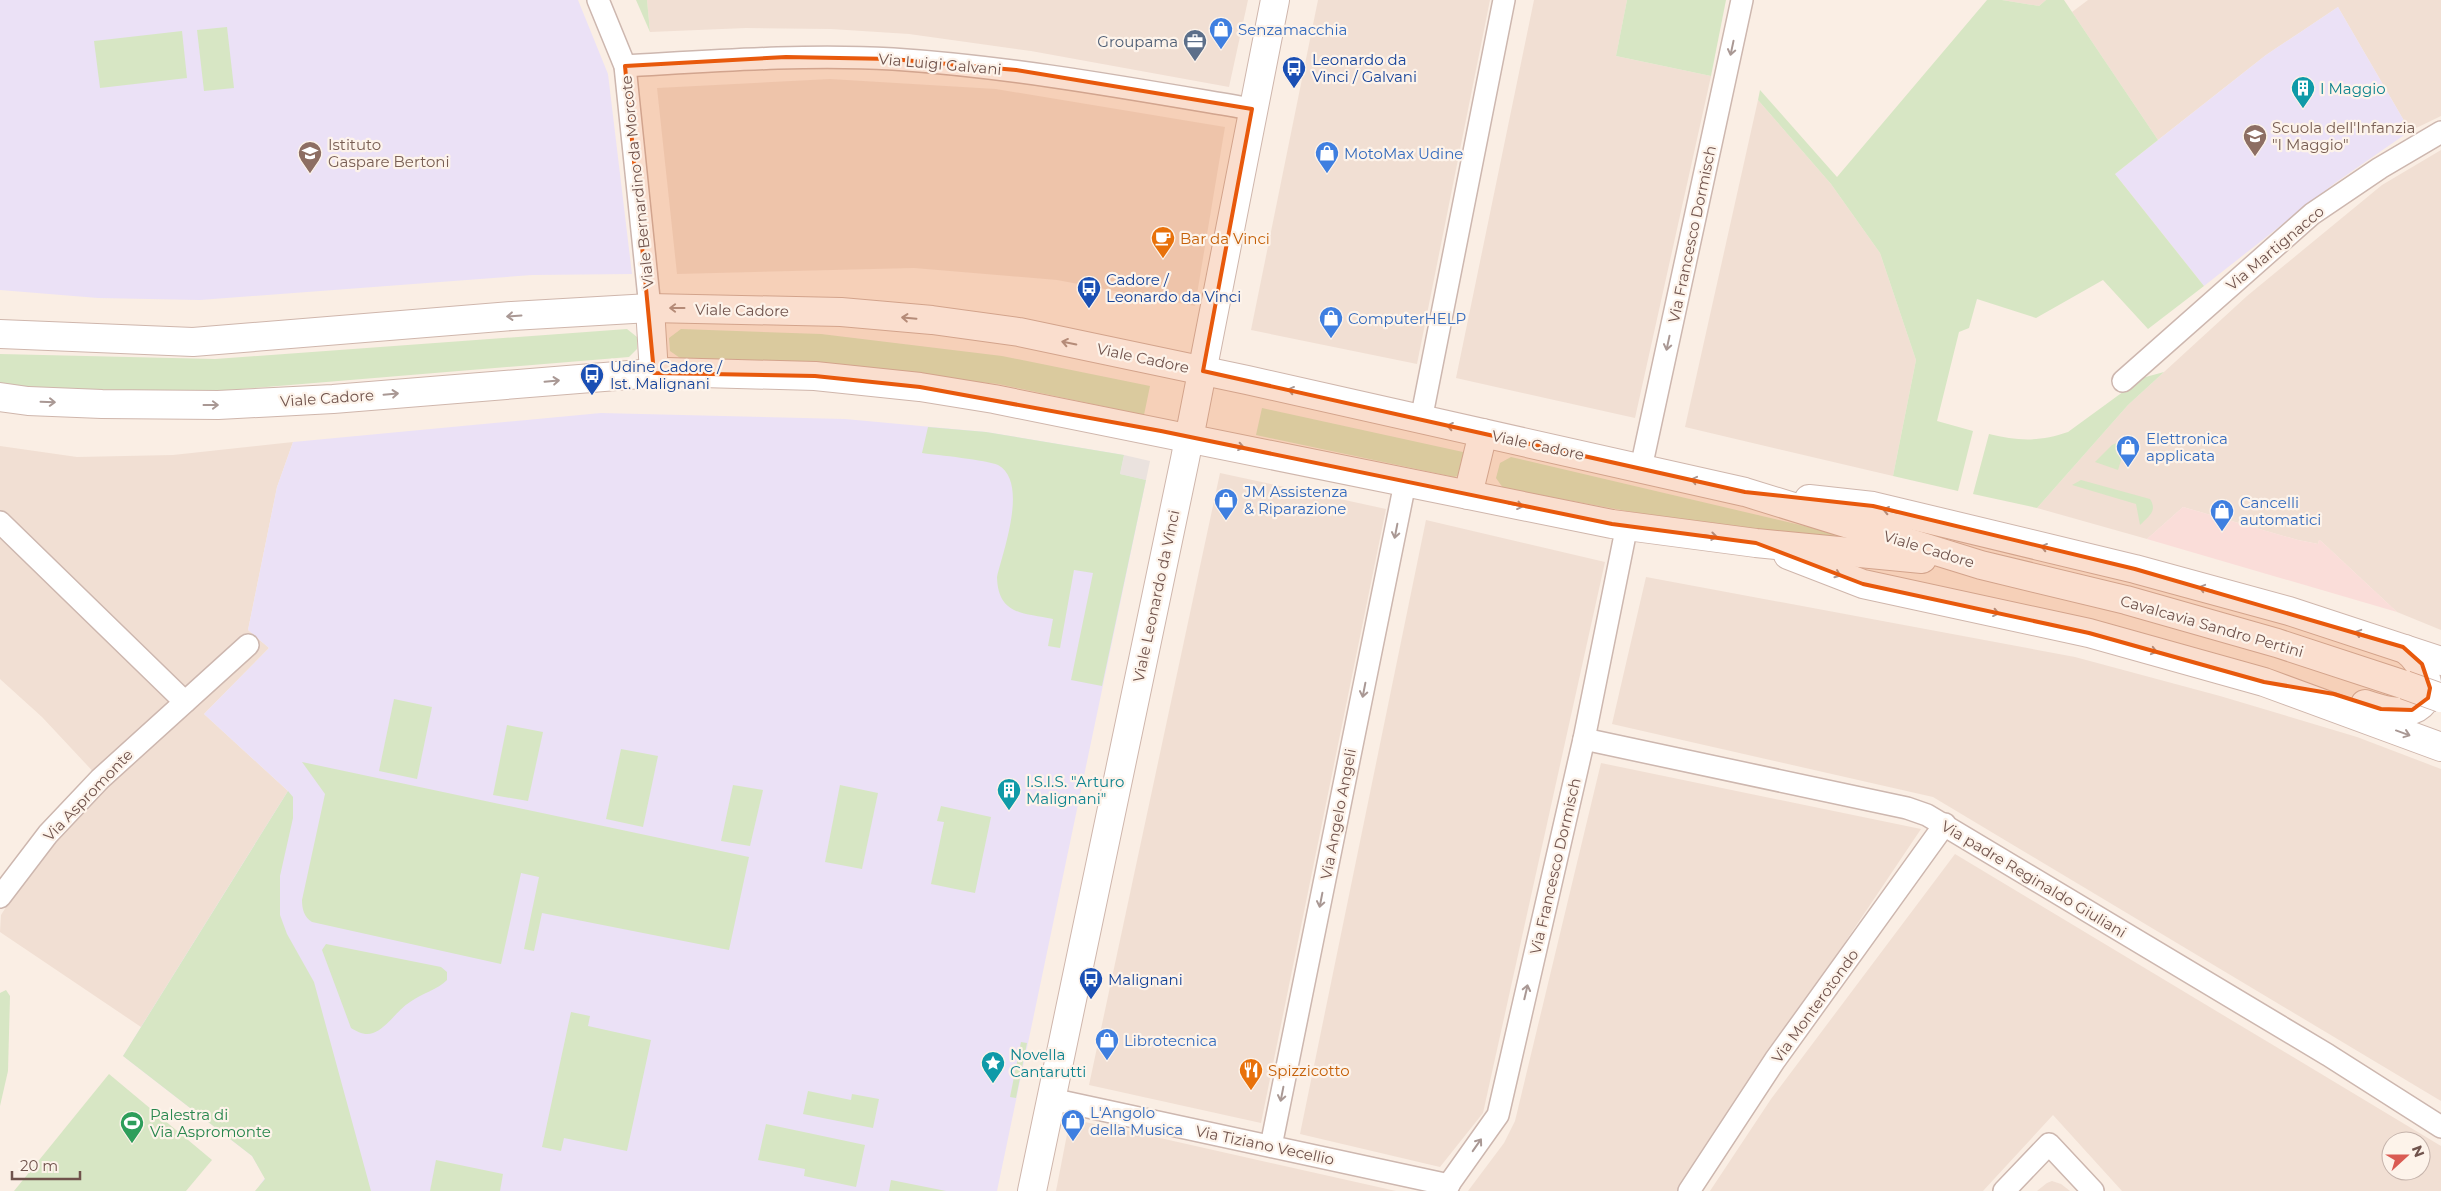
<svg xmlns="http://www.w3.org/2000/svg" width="2441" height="1191" viewBox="0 0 2441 1191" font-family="Montserrat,sans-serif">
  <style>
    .residential { fill: #f1dfd3; fill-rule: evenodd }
    .commercial { fill: #faddd9 }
    .industrial { fill: #eae2de }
    .education { fill: #ebe1f6 }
    .green { fill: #d7e6c4 }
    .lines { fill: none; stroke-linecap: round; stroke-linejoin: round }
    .minor-casing { stroke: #cdb7af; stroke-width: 24 }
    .secondary-casing { stroke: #cfb6ac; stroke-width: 30 }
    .minor { stroke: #fff; stroke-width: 21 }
    .secondary { stroke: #fff; stroke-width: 28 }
    .secondary-bridge-casing { stroke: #cfb6ac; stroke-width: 30; stroke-linecap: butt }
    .secondary-bridge { stroke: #fff; stroke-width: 28 }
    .oneway { stroke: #a99894 }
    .marked { fill: #e8590c; fill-opacity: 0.2; stroke: #e8590c; stroke-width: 4; stroke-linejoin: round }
    .labels { text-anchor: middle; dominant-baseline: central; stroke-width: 4.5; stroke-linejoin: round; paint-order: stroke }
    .shop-label { font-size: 15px; fill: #366cbe; stroke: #fdf3ea; text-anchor: start }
    .service-label { font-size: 15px; fill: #4e5e75; stroke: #fdf3ea; text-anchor: end }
    .transit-label { font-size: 15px; fill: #164399; stroke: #fdf3ea; text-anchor: start }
    .street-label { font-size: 15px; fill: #70534c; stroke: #fdf3ea }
    .culture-label { font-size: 15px; fill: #0d838f; stroke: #fdf3ea; text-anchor: start }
    .education-label { font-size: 15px; fill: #785e54; stroke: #fdf3ea; text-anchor: start }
    .food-label { font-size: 15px; fill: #c56008; stroke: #fdf3ea; text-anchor: start }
    .leisure-label { font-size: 15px; fill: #27864d; stroke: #fdf3ea; text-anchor: start }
  </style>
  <rect width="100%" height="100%" fill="#faeee4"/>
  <g class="residential">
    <path d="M 647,0 L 1248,0 L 1229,87 L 1031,51 L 909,34 L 831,29 L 746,28 L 650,32 Z"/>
    <path d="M 1318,0 L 1490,0 L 1417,364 L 1251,330 Z"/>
    <path d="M 1534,0 L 1627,0 L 1616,56 L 1711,76 L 1635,418 L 1456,378 Z"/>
    <path d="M 2002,0 L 2046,0 L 2039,6 Z"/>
    <path d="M 2088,0 L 2441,0 L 2441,116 L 2410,131 L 2338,7 L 2266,55 L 2158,140 L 2072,12 Z"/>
    <path d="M 830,79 L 996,89 L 1225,127 L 1195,306 L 1057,280 L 914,268 L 677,274 L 657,88 Z"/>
    <path d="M 1758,100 L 1831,184 L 1880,253 L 1916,360 L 1893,476 L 1685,427 Z"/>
    <path d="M 2441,150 L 2441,630 L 2397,612 L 2321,541 L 2319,540 L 2318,544 L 2298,540 L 2183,507 L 2147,539 L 2037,508 L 2128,405 L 2247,296 L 2382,185 Z"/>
    <path d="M 293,442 L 277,487 L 248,630 L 269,648 L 204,714 L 288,791 L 141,1027 L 0,932 L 1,915 L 18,888 L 100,779 L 42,717 L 0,679 L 0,446 L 77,457 L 173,455 Z"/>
    <path d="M 1220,473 L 1386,509 L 1261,1123 L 1089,1085 Z"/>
    <path d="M 1426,520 L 1605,562 L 1483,1113 L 1440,1167 L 1300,1134 Z"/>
    <path d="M 1646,577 L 2075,657 L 2220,696 L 2357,737 L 2441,769 L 2441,1101 L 1933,797 L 1612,724 Z"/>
    <path d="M 1601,763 L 1921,829 L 1678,1191 L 1468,1191 L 1504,1143 L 1515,1121 Z"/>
    <path d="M 1955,854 L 2441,1146 L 2441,1191 L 2122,1191 L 2053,1115 L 1983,1191 L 1710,1191 L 1771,1099 ZM 2391,1141 L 2421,1141 L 2421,1171 L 2391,1171 Z"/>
    <path d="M 1070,1119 L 1129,1131 L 1396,1191 L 1056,1191 Z"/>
    <path d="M 2052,1181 L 2061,1184 L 2070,1191 L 2037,1191 L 2047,1183 Z"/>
  </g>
  <path class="commercial" d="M 2183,507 L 2298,540 L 2318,544 L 2319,540 L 2321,541 L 2397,612 L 2147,539 Z"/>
  <path class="industrial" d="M 1124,455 L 1150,461 L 1146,480 L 1120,474 Z"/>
  <g class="education">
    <path d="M 0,0 L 578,0 L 608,74 L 632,274 L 532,275 L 200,300 L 98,298 L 0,290 Z"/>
    <path d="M 2338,7 L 2410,131 L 2335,183 L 2204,286 L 2115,174 L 2266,55 Z"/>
    <path d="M 601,413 L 845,419 L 986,432 L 1124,455 L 1120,474 L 1146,480 L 997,1191 L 265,1191 L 259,1186 L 265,1178 L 252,1156 L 123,1056 L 288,791 L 204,714 L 269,648 L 248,630 L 277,487 L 293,442 Z"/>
  </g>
  <g class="green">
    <path d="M 636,0 L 647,0 L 650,32 Z"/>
    <path d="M 1627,0 L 1726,0 L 1711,76 L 1616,56 Z"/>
    <path d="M 1987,0 L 2002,0 L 2039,6 L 2046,0 L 2064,0 L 2158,140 L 2115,174 L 2204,286 L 2148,329 L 2103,280 L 2036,318 L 1977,299 L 1969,328 L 1959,332 L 1937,421 L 1973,431 L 1958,491 L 1893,476 L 1916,360 L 1880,253 L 1831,184 L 1758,100 L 1760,90 L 1837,177 Z"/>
    <path d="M 227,27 L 234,88 L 204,91 L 197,30 Z"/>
    <path d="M 182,31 L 187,78 L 100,88 L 94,41 Z"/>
    <path d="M 627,329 L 637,337 L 637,349 L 629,357 L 217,391 L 29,389 L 0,385 L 0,354 L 215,359 Z"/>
    <path d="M 681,329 L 821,334 L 1002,356 L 1150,386 L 1144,415 L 998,384 L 817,366 L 680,358 L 670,351 L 669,338 Z"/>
    <path d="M 2164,372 L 2128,405 L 2037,508 L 1973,494 L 1989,434 C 2018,441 2039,442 2068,432 L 2142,378 Z"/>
    <path d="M 1262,408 L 1463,452 L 1468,461 L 1465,474 L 1454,477 L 1256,435 Z"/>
    <path d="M 928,427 L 986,432 L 1124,455 L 1120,474 L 1146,480 L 1102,686 L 1071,680 L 1093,573 L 1074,570 L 1060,648 L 1048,646 L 1053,619 C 1023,613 998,615 997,577 C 1003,551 1029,482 998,465 C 987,460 937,455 922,453 Z"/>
    <path d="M 2128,438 L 2118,470 L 2095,462 L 2112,445 Z"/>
    <path d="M 1511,457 L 1881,544 L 1680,521 L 1503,488 L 1496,478 L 1500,463 Z"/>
    <path d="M 2081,480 L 2150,499 C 2158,511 2148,517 2140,525 L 2136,504 L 2072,485 Z"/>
    <path d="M 394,699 L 432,707 L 417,779 L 379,771 Z"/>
    <path d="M 507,725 L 543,732 L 528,801 L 493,795 Z"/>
    <path d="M 621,749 L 658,756 L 643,827 L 606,819 Z"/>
    <path d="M 302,762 L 749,857 L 729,950 L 542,913 L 534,951 L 524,949 L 539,877 L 521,873 L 501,964 L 312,922 C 304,917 302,909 302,900 L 325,794 Z"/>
    <path d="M 733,785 L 763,790 L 750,846 L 721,841 Z"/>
    <path d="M 840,785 L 878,793 L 862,869 L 825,862 Z"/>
    <path d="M 288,791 L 293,797 L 293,818 L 280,876 L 280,915 L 287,934 L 314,982 L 371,1191 L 255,1191 L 265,1179 L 252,1156 L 123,1056 Z"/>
    <path d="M 941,806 L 991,817 L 975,893 L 931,884 L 944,822 L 937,821 Z"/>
    <path d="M 326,944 L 441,967 L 447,972 L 447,980 C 437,990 422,993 410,1002 C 397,1010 387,1028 373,1033 C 365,1036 358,1032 351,1028 L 322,950 Z"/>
    <path d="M 6,990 L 10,996 L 8,1071 L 0,1106 L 0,993 Z"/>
    <path d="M 571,1012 L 590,1016 L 588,1026 L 651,1040 L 627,1151 L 564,1138 L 561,1151 L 542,1147 Z"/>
    <path d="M 1021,1042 L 1027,1043 L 1016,1098 L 1010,1097 Z"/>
    <path d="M 109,1074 L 212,1160 L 186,1191 L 14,1191 Z"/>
    <path d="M 808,1091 L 851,1100 L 852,1094 L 879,1099 L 873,1128 L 803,1114 Z"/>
    <path d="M 766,1124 L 865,1145 L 856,1187 L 804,1176 L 805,1169 L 758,1160 Z"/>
    <path d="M 436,1160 L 503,1174 L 500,1191 L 430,1191 Z"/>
    <path d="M 891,1180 L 946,1191 L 889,1191 Z"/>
  </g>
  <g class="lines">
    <g class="minor-casing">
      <g id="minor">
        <path d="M 598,0 L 625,66 L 650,308"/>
        <path d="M 625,66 C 714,61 803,54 893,59 C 1014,67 1133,89 1252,109"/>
        <path d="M 2123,381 L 2312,214 L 2380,168 L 2441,132"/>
        <path d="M 1421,420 L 1504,0"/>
        <path d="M 1641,468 L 1742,0"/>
        <path d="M 0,522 L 185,702"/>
        <path d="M 1584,739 L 1907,808 L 1927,815 L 2328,1055 L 2441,1127"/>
        <path d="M 0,897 L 48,834 L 100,779 L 248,645"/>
        <path d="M 1051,1099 L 1449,1185"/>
        <path d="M 1271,1146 L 1405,483"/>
        <path d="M 1444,1191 L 1498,1115 L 1584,739 L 1627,525"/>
        <path d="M 1689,1191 L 1775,1060 L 1945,824"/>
        <path d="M 2004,1191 L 2049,1144 L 2093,1191"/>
      </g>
    </g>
    <g class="secondary-casing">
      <g id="secondary">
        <path d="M 650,308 L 654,373"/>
        <path d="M 0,334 L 193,342 L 512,316 L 650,308 L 841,312 L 932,320 L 1019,332 L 1247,380 L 1745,492 L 1981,565 L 2126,600 L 2277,643 L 2405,685"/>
        <path d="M 0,397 L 28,401 L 102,404 L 218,405 L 333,399 L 666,372 L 815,376 L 920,387 L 994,399 L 1612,524 L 1756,543 L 1922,559"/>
        <path d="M 1468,495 L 1483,433"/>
        <path d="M 1809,499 L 1873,506 L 2135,569 L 2289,611 L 2441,661"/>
        <path d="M 1788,555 L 1863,584 L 2089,633 L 2264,682 L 2441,747"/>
        <path d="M 2365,704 C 2380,709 2397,715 2412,710 C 2441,699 2424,663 2405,649"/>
        <path d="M 1032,1191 L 1185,459 L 1275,0"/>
      </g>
    </g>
    <use href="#minor" class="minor"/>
    <use href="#secondary" class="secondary"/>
    <g class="secondary-bridge-casing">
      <path id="secondary-bridge" d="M 2405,685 L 2441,698"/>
    </g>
    <use href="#secondary-bridge" class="secondary-bridge"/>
  </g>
  <defs><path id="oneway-shaft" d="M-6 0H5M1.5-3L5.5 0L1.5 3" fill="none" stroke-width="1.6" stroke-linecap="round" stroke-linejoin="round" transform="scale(1.25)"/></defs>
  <g class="oneway">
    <use href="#oneway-shaft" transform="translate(1732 48) rotate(102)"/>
    <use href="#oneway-shaft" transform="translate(677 308) rotate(180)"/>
    <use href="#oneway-shaft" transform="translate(514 316) rotate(176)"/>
    <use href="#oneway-shaft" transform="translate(909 318) rotate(-175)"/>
    <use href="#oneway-shaft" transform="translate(1069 343) rotate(-168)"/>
    <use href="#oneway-shaft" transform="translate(1668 343) rotate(102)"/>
    <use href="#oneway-shaft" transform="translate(552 381) rotate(-5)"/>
    <use href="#oneway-shaft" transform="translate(1295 391) rotate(-167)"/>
    <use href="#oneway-shaft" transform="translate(391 394) rotate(-5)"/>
    <use href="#oneway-shaft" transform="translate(48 402) rotate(2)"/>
    <use href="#oneway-shaft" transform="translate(211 405)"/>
    <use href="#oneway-shaft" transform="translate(1454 427) rotate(-168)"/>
    <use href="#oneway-shaft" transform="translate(1237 446) rotate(12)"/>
    <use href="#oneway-shaft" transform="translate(1698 481) rotate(-166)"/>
    <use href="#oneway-shaft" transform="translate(1516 505) rotate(11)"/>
    <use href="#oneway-shaft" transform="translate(1890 511) rotate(-167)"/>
    <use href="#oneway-shaft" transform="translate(1396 531) rotate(101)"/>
    <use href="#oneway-shaft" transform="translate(1710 536) rotate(8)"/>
    <use href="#oneway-shaft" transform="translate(2048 548) rotate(-167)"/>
    <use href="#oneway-shaft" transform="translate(1834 573) rotate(21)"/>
    <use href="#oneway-shaft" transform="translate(2206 589) rotate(-165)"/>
    <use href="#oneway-shaft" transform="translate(1992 612) rotate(12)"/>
    <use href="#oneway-shaft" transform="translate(2362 634) rotate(-163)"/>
    <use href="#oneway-shaft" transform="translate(2150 650) rotate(15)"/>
    <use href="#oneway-shaft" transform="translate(1364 690) rotate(101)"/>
    <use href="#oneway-shaft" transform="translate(2403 733) rotate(20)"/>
    <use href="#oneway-shaft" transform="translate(1321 900) rotate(101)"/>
    <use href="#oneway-shaft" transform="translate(1526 992) rotate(-77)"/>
    <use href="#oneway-shaft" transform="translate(1282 1094) rotate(101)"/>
    <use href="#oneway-shaft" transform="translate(1477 1145) rotate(-55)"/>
  </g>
  <path class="marked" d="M 786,57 L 892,59 L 1016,70 L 1252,109 L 1203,371 L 1745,492 L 1873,506 L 2135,569 L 2403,647 L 2422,664 L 2430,688 L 2428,698 L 2412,710 L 2381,709 L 2334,694 L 2264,682 L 2089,633 L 1863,584 L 1756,543 L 1612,524 L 1161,431 L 920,387 L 815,376 L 654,373 L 625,66 Z"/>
  <defs>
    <g id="shop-pin" transform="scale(1.25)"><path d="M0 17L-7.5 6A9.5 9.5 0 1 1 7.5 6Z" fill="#3f7fe0" stroke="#fdf3ea"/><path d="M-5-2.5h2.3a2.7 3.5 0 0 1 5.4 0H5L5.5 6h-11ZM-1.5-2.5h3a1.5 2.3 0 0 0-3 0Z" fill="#fff"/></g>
    <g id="office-pin" transform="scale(1.25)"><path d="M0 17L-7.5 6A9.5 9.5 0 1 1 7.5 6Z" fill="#5c6f8a" stroke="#fdf3ea"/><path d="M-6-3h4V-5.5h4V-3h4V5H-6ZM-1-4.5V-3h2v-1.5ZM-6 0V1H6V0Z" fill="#fff"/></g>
    <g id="bus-pin" transform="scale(1.25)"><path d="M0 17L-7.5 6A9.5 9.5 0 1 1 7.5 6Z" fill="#1a4fb4" stroke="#fdf3ea"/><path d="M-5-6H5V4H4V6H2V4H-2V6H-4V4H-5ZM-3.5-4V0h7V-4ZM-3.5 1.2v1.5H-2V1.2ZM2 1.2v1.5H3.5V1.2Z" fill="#fff"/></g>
    <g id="building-pin" transform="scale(1.25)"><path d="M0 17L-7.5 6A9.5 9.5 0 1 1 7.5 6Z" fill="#0f9aa8" stroke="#fdf3ea"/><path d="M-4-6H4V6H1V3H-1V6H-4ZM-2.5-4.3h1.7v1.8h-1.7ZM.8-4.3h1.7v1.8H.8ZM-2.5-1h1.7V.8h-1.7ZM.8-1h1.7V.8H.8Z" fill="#fff"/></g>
    <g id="school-pin" transform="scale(1.25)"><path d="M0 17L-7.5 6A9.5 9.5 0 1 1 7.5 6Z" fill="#8d6e63" stroke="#fdf3ea"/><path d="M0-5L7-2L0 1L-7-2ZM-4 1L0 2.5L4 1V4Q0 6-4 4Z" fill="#fff"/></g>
    <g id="cafe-pin" transform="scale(1.25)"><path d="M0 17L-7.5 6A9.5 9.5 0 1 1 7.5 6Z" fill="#e8710a" stroke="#fdf3ea"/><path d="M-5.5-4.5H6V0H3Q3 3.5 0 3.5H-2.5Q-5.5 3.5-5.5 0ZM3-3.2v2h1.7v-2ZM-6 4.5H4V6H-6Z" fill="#fff"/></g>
    <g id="sight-pin" transform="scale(1.25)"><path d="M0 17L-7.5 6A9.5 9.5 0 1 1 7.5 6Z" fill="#0f9aa8" stroke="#fdf3ea"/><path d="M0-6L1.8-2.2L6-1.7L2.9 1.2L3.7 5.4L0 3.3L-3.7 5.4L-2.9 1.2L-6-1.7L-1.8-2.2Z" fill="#fff"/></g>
    <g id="restaurant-pin" transform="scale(1.25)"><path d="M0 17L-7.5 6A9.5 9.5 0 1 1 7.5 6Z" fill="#e8710a" stroke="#fdf3ea"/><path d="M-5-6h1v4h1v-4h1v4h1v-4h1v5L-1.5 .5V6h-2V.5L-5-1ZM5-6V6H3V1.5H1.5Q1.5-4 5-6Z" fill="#fff"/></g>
    <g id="stadium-pin" transform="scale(1.25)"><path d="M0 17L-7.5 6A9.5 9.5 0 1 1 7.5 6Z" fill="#2e9e5b" stroke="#fdf3ea"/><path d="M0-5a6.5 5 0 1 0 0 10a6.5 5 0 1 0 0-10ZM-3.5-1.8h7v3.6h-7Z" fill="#fff"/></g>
  </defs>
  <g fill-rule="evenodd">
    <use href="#shop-pin" x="1221" y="29"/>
    <use href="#office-pin" x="1195" y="41"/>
    <use href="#bus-pin" x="1294" y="68"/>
    <use href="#building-pin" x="2303" y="88"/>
    <use href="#school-pin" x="2255" y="136"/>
    <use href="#school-pin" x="310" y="153"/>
    <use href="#shop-pin" x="1327" y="153"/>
    <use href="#cafe-pin" x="1163" y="238"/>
    <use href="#bus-pin" x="1089" y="288"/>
    <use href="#shop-pin" x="1331" y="318"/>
    <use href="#bus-pin" x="592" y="375"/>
    <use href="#shop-pin" x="2128" y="447"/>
    <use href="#shop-pin" x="1226" y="500"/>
    <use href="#shop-pin" x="2222" y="511"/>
    <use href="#building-pin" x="1009" y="790"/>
    <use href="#bus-pin" x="1091" y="979"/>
    <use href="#shop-pin" x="1107" y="1040"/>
    <use href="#sight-pin" x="993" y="1063"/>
    <use href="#restaurant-pin" x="1251" y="1070"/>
    <use href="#shop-pin" x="1073" y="1121"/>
    <use href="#stadium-pin" x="132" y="1123"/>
  </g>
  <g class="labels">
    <g class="shop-label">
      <text x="1238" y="29">Senzamacchia</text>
      <text x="1344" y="153">MotoMax Udine</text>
      <text x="1348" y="318">ComputerHELP</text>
      <text x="2146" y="438">Elettronica<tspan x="2146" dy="17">applicata</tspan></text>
      <text x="1244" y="491">JM Assistenza<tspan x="1244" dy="17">&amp; Riparazione</tspan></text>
      <text x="2240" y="502">Cancelli<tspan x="2240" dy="17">automatici</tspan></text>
      <text x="1124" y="1040">Librotecnica</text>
      <text x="1090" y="1112">L'Angolo<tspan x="1090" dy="17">della Musica</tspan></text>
    </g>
    <g class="service-label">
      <text x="1178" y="41">Groupama</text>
    </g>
    <g class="transit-label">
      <text x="1312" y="59">Leonardo da<tspan x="1312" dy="17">Vinci / Galvani</tspan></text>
      <text x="1106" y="279">Cadore /<tspan x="1106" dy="17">Leonardo da Vinci</tspan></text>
      <text x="610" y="366">Udine Cadore /<tspan x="610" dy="17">Ist. Malignani</tspan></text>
      <text x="1108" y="979">Malignani</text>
    </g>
    <g class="street-label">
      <text transform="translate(940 64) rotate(5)">Via Luigi Galvani</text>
      <text transform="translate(637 182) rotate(-96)">Viale Bernardino da Morcote</text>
      <text transform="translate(1692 234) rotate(-78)">Via Francesco Dormisch</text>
      <text transform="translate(2275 248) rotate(-40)">Via Martignacco</text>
      <text transform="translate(742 310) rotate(1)">Viale Cadore</text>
      <text transform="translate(1143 358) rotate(12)">Viale Cadore</text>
      <text transform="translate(327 398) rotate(-4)">Viale Cadore</text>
      <text transform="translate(1538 445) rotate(12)">Viale Cadore</text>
      <text transform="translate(1929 549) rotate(17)">Viale Cadore</text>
      <text transform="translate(1156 596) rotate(-78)">Viale Leonardo da Vinci</text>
      <text transform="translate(2212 626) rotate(16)">Cavalcavia Sandro Pertini</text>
      <text transform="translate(88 795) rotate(-46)">Via Aspromonte</text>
      <text transform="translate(1338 814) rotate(-79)">Via Angelo Angeli</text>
      <text transform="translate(1555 866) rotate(-77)">Via Francesco Dormisch</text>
      <text transform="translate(2034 879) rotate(31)">Via padre Reginaldo Giuliani</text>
      <text transform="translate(1815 1006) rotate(-54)">Via Monterotondo</text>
      <text transform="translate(1265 1145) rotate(12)">Via Tiziano Vecellio</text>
    </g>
    <g class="culture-label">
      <text x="2320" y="88">I Maggio</text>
      <text x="1026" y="781">I.S.I.S. "Arturo<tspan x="1026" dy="17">Malignani"</tspan></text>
      <text x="1010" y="1054">Novella<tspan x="1010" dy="17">Cantarutti</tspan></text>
    </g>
    <g class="education-label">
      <text x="2272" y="127">Scuola dell'Infanzia<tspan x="2272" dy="17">"I Maggio"</tspan></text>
      <text x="328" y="144">Istituto<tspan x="328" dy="17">Gaspare Bertoni</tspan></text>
    </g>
    <g class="food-label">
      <text x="1180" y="238">Bar da Vinci</text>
      <text x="1268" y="1070">Spizzicotto</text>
    </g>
    <g class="leisure-label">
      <text x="150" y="1114">Palestra di<tspan x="150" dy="17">Via Aspromonte</tspan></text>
    </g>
  </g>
  <g transform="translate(2406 1156) rotate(69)"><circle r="24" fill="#fdf3ea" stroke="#c5b3ab"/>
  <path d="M0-4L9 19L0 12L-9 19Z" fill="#da5b53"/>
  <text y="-8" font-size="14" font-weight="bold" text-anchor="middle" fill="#70534c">N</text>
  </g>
  <path d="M12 1171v8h68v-8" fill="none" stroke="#70534c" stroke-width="2.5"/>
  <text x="20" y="1171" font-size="15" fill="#70534c" stroke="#fdf3ea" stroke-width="4" paint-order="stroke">20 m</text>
</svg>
